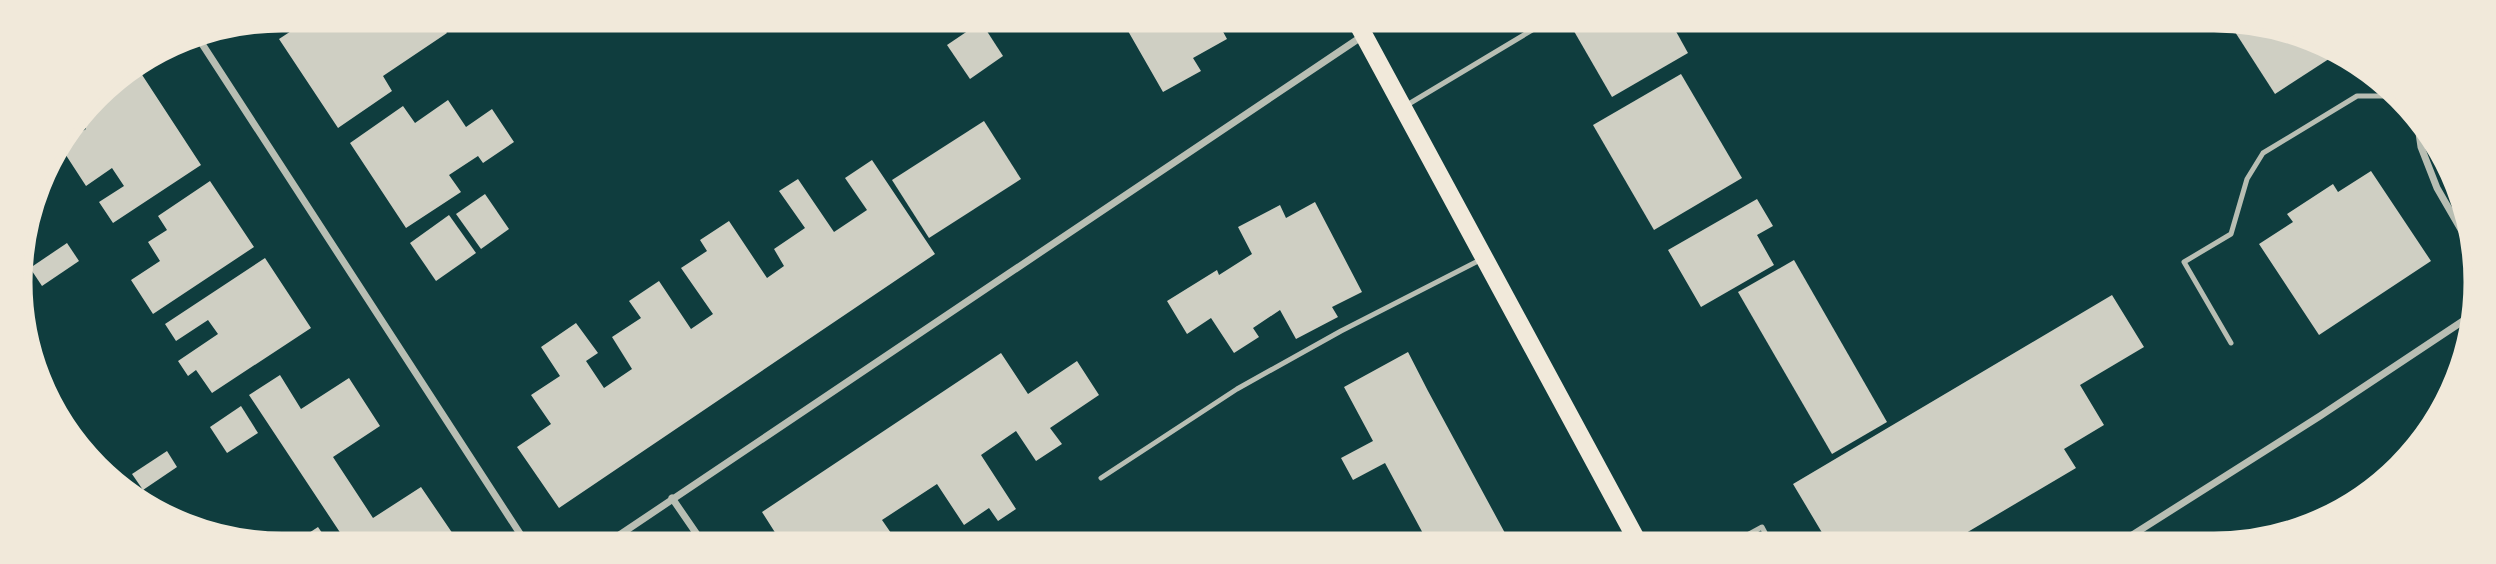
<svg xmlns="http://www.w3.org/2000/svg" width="2496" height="564" viewBox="0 0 2496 564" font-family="'Titillium Web',sans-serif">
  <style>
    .building { fill: #cfcfc3 }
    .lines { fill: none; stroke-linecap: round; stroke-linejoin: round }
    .service { stroke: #b8beb3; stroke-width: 5 }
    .minor { stroke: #b8beb3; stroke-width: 7 }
    .primary { stroke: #f1e9da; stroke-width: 18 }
    .rim { fill: none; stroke: #f1e9da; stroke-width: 9 }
  </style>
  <rect width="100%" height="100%" fill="#0f3d3e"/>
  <g class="building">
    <path d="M 314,16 L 343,16 L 348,23 L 359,16 L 436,16 L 447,33 L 383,76 L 392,91 L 338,128 L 279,39 Z"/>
    <path d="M 1120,17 L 1215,17 L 1227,39 L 1193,58 L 1201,71 L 1163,92 Z"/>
    <path d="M 1585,17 L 1668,17 L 1688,53 L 1612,97 L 1571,26 Z"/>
    <path d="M 2226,18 L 2249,18 L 2329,45 L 2335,55 L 2275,94 Z"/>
    <path d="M 981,22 L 1003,56 L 970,79 L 947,45 Z"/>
    <path d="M 135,64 L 201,165 L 113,223 L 99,202 L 124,186 L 112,168 L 86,186 L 60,146 L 86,129 L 79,118 L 106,82 Z"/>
    <path d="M 1681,74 L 1742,178 L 1654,230 L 1593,125 Z"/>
    <path d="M 448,100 L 466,127 L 492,109 L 514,142 L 483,163 L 478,156 L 449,175 L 461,192 L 406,228 L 350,143 L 403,106 L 415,123 Z"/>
    <path d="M 984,121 L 1021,179 L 929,238 L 892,180 Z"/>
    <path d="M 872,160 L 935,254 L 559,508 L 517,447 L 551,424 L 531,395 L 560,376 L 541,347 L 576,323 L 598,353 L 586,361 L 604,388 L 632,369 L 612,337 L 641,318 L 629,301 L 659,281 L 691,329 L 713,314 L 681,268 L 707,251 L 700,240 L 729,221 L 767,278 L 784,266 L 774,249 L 805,228 L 779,191 L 798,179 L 834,232 L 867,210 L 845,178 Z"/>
    <path d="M 2371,171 L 2431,261 L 2319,335 L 2259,244 L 2293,222 L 2287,214 L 2333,184 L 2338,192 Z"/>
    <path d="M 210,181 L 254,247 L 153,314 L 131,280 L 160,261 L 148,242 L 167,230 L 158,216 Z"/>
    <path d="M 485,194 L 509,229 L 481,249 L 456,214 Z"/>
    <path d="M 1757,199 L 1773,226 L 1757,235 L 1774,265 L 1701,307 L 1668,250 Z"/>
    <path d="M 1315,202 L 1362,292 L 1332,307 L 1338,317 L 1296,339 L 1280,310 L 1253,328 L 1259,337 L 1234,353 L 1211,318 L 1187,334 L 1167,301 L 1217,270 L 1219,275 L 1252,254 L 1238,227 L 1280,205 L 1286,218 Z"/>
    <path d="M 449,215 L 476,253 L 436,281 L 410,243 Z"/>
    <path d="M 67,243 L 79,261 L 42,286 L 30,268 Z"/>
    <path d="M 265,258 L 311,328 L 212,393 L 196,370 L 188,376 L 178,361 L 218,334 L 208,320 L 176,341 L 165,324 Z"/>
    <path d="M 1794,260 L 1887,422 L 1832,454 L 1738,292 Z"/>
    <path d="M 2112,295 L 2144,347 L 2080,385 L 2104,425 L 2064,449 L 2076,468 L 1944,546 L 1830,546 L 1793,484 Z"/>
    <path d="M 1408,352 L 1428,391 L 1512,546 L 1414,546 L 1426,539 L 1385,463 L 1353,480 L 1341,458 L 1373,441 L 1344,387 Z"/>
    <path d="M 1001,353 L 1028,394 L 1077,361 L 1099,395 L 1050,428 L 1062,444 L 1036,461 L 1016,431 L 981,455 L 1016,509 L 998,521 L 989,508 L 964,525 L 937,484 L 882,520 L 900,546 L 758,546 L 776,534 L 762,512 Z"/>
    <path d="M 280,375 L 301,409 L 349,378 L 380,426 L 333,457 L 373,518 L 421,487 L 453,534 L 435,546 L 349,546 L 249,395 Z"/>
    <path d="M 241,406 L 258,433 L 227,453 L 210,427 Z"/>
    <path d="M 167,451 L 177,467 L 143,490 L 132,474 Z"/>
    <path d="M 318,527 L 331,546 L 289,546 Z"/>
  </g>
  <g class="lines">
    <g class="service">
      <path d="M 1407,105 L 1554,17"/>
      <path d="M 2231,343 L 2184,262 L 2231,234 L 2247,179 L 2263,153 L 2357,96 L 2398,96"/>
      <path d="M 1101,478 L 1237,389 L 1341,331 L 1482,259"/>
      <path d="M 1727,546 L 1762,527 L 1772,546"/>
    </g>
    <g class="minor">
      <path d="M 195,33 L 528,546"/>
      <path d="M 2416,112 L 2421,147 L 2437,188 L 2474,252"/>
      <path d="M 672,498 L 705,546"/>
      <path d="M 603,546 L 1364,35"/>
      <path d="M 1622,546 L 1635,538"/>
      <path d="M 2115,546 L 2320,416 L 2478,311"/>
    </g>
    <path class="primary" d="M 1354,17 L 1640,546"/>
  </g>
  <path d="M0 0H2496V564H0ZM282 28H2214A254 254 0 0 1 2468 282V282A254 254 0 0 1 2214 536H282A254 254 0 0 1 28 282V282A254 254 0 0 1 282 28Z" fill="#f1e9da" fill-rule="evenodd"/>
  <path class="rim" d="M282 28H2214A254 254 0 0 1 2468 282V282A254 254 0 0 1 2214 536H282A254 254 0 0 1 28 282V282A254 254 0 0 1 282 28Z"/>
</svg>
